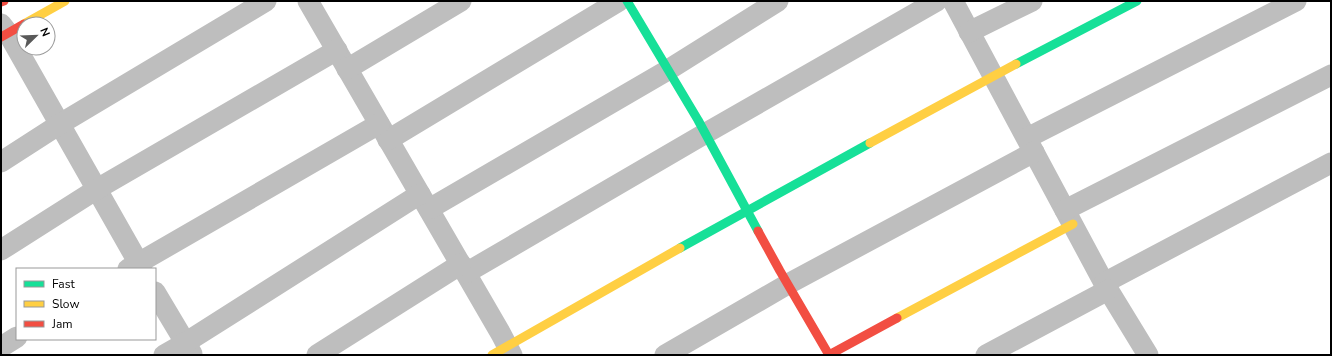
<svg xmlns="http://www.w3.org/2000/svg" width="1332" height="356" viewBox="0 0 1332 356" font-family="'Nunito Sans',sans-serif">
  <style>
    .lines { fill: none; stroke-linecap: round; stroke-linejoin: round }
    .street { stroke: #bebebe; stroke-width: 21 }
    .fast { stroke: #16e098; stroke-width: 9 }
    .slow { stroke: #ffcf43; stroke-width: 9 }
    .jam { stroke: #f24e42; stroke-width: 9 }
  </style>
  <rect width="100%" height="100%" fill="#fff"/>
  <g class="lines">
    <g class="street">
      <path d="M 308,1 L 501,334 L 512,355"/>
      <path d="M 953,1 L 1104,283 L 1148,355"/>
      <path d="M 1,24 L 8,33 L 142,269"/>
      <path d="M 969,32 L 1032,1"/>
      <path d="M 347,69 L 461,1"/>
      <path d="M 1027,138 L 1296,1"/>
      <path d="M 388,140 L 619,1"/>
      <path d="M 1,162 L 60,124 L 266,1"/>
      <path d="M 429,209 L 668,70 L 778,1"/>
      <path d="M 1065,210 L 1331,75"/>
      <path d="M 1,250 L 97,189 L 337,50"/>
      <path d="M 128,269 L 379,124"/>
      <path d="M 466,273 L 706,133 L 937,1"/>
      <path d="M 1104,283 L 1331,163"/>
      <path d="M 155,292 L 192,354"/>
      <path d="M 1,347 L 17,337"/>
      <path d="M 164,355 L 185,343 L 420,194"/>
      <path d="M 317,355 L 461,264"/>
      <path d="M 665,355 L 788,284 L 1034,152"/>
      <path d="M 986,355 L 1108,290"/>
    </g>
    <g class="fast">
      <path d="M 627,1 L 698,120 L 758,231"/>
      <path d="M 1016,64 L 1137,1"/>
      <path d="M 680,248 L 870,143"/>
    </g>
    <g class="slow">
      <path d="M 24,24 L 65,1"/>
      <path d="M 870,143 L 1016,64"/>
      <path d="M 897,318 L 1073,224"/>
      <path d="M 492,355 L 680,248"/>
    </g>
    <g class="jam">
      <path d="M 1,2 L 4,1"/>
      <path d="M 1,37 L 24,24"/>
      <path d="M 758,231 L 780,271 L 829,355 L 897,318"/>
    </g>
  </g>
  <rect width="1332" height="356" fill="none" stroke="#000000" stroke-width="4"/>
  <rect x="16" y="268" width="140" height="72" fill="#ffffff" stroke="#999999"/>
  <rect x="24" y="281" width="20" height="6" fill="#16e098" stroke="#999999"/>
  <text x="52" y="288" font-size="12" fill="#000000">Fast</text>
  <rect x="24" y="301" width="20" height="6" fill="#ffcf43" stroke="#999999"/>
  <text x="52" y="308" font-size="12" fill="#000000">Slow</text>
  <rect x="24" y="321" width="20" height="6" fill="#f24e42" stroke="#999999"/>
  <text x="52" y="328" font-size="12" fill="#000000">Jam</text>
  <g transform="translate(36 36) rotate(67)"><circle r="19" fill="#ffffff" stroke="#999999"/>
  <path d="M0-3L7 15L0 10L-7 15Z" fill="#595959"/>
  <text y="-6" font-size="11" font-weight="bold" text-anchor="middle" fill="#000000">N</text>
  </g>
</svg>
